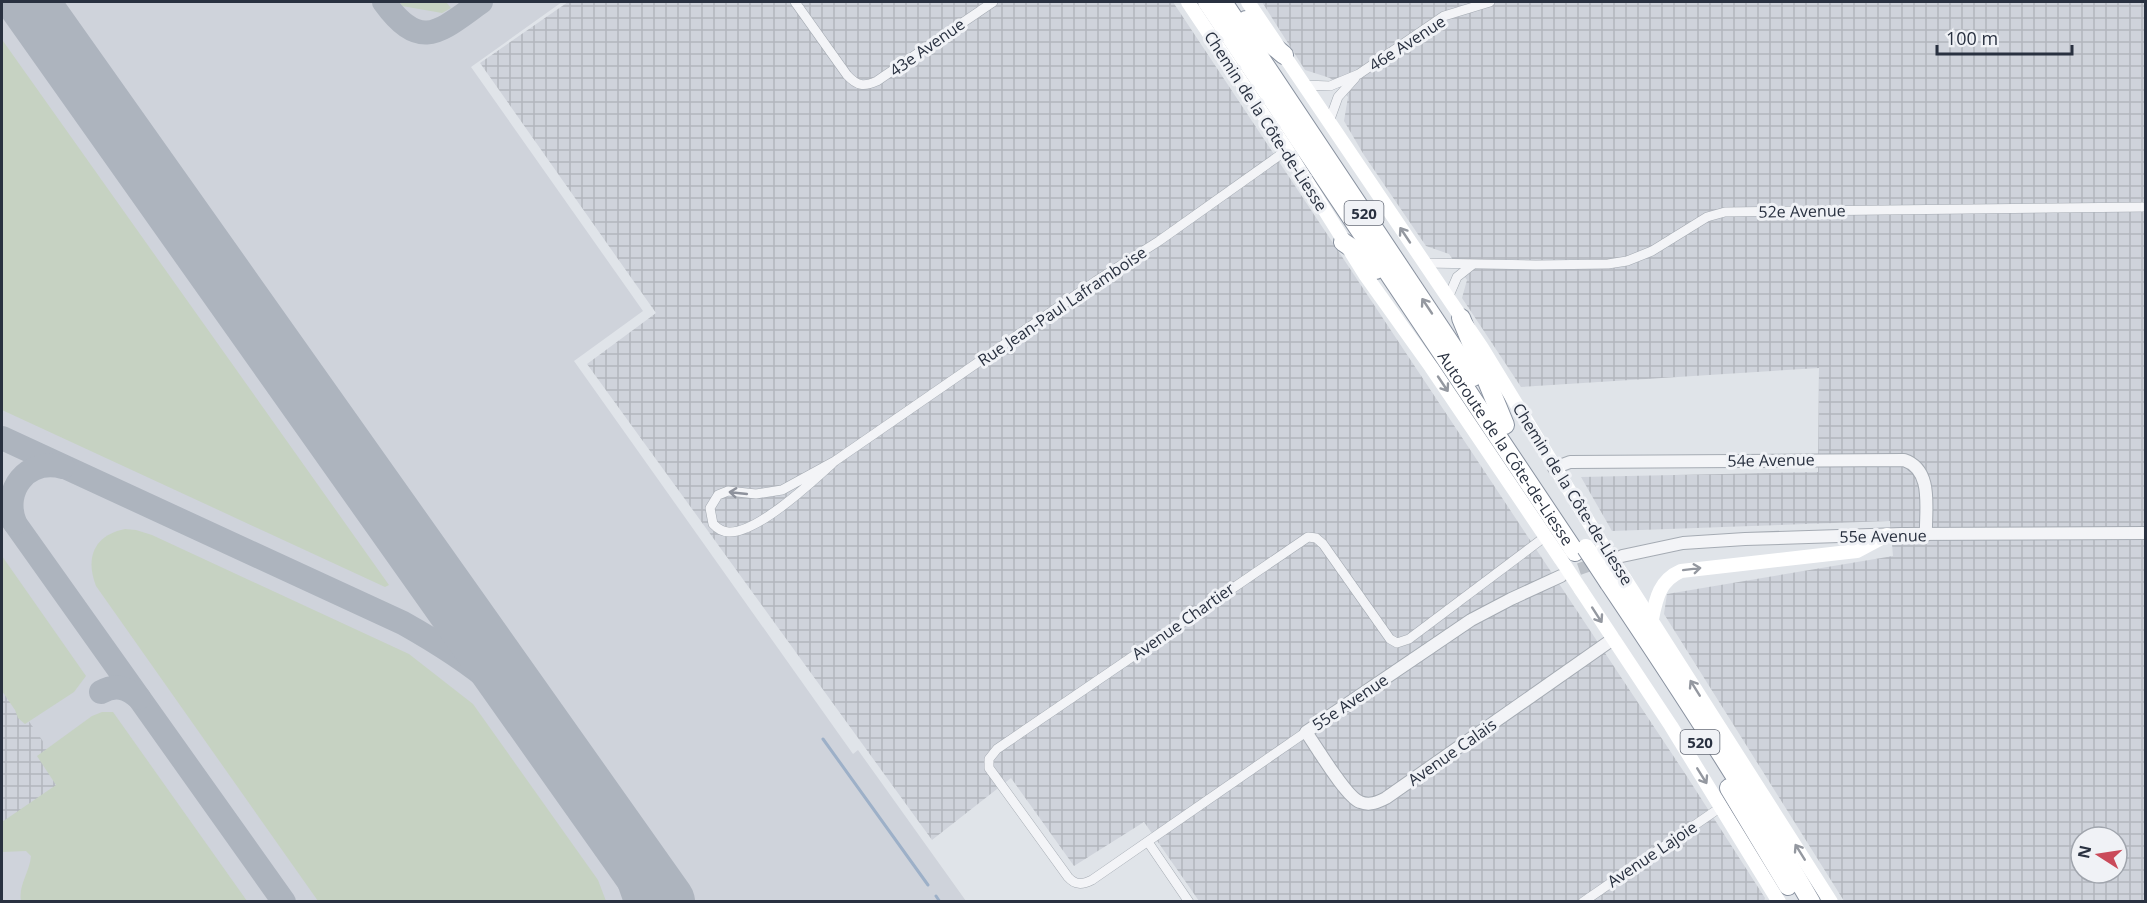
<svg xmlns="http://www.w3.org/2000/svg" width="2147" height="903" viewBox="0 0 2147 903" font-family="'Open Sans',sans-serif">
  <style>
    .built { fill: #cfd3db }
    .industrial { fill: url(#industrial-grid); fill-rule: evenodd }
    .green { fill: #c6d2c2 }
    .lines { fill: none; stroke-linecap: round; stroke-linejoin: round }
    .stream { stroke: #9db0c8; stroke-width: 3 }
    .taxiway { stroke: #adb4be; stroke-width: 24 }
    .runway { stroke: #adb4be; stroke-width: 60 }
    .tertiary-tunnel { stroke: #bbc0c7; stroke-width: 12; stroke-dasharray: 12 6; stroke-linecap: butt }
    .minor-casing { stroke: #a5abb3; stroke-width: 10 }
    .tertiary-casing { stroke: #a5abb3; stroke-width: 14 }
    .motorway-casing { stroke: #88919f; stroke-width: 20 }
    .minor { stroke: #f3f4f7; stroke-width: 9 }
    .tertiary { stroke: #f3f4f7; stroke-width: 12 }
    .secondary { stroke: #fff; stroke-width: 14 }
    .motorway { stroke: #fff; stroke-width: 18 }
    .motorway-bridge-casing { stroke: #88919f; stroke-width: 20; stroke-linecap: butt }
    .secondary-bridge { stroke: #fff; stroke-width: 14 }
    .motorway-bridge { stroke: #fff; stroke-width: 18 }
    .oneway { stroke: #9498a0 }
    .oneway2 { stroke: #8e929c }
    .labels { text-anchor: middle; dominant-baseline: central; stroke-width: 6; stroke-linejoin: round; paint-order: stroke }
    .shield { fill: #f0f2f6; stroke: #656b77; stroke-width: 1.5 }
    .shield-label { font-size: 15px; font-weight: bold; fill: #293140 }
    .street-label { font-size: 16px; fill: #293140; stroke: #f0f2f6 }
  </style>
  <defs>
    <pattern id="industrial-grid" width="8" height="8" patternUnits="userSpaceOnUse" patternTransform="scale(1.5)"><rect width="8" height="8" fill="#cfd3db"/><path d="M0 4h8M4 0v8" fill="none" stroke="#b2b6bd"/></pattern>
  </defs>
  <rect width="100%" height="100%" fill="#e0e4e9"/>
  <path class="built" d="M 2,2 L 562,2 L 471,67 L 643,311 L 574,361 L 853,754 L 858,750 L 966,901 L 2,902 Z"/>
  <g class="industrial">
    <path d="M 568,2 L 1173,2 L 1686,775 L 1765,898 L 1764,901 L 1199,901 L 1144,822 L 1074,866 L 1011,778 L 932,840 L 587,364 L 656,313 L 480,63 Z"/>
    <path d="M 1262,2 L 2145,2 L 2145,901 L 1844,901 L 1664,614 L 1667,594 L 1893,556 L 1890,521 L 1612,531 L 1581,477 L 1818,472 L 1819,368 L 1521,387 L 1462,298 L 1467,280 L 1449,254 L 1426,246 L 1364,155 L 1344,121 L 1348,97 L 1330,78 L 1305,70 ZM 2081,837 L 2117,837 L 2117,873 L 2081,873 Z"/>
    <path d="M 2,683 L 73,784 L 2,835 Z"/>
  </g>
  <g class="green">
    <path d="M 397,2 L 446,2 L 451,8 L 442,13 L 402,6 L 400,2 Z"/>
    <path d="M 2,39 L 3,41 L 389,585 L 385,587 L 2,410 Z"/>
    <path d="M 125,529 L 136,530 L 152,535 L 409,654 L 473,704 L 598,880 L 606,901 L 318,901 L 96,586 C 85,558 94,535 125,529 Z"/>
    <path d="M 2,556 L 86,676 L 74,692 L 25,724 L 18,718 L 15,710 L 2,691 Z"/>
    <path d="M 102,712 L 113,712 L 247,901 L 21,901 C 18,886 30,871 31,856 L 26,851 L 2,852 L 2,822 L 56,785 L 37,756 L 92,716 Z"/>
  </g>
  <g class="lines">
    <g class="stream">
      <path d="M 823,739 L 928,885"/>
      <path d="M 936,896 L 940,902"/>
    </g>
    <g class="taxiway">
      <path d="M 3,2 C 61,47 98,105 141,165 L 148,171"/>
      <path d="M 384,2 C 421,53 440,31 481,2"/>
      <path d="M 2,438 L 403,623 C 435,641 466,660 494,684 C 559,742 609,819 636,902"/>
      <path d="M 2,505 L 284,902"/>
      <path d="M 15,523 C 2,490 27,458 63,467"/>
      <path d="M 101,692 C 115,684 127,687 139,698"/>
    </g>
    <path class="runway" d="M 28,2 L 665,902"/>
    <path class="tertiary-tunnel" d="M 1562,575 L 1602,561"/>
    <g class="minor-casing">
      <g id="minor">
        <path d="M 795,2 L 847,75 C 857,86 864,87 877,81 L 993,2"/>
        <path d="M 1305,85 L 1330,86 L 1359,74 L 1444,16 L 1490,2"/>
        <path d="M 1329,122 L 1338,97 L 1355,78"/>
        <path d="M 1424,263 L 1536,265 L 1608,264 L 1627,261 L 1652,251 L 1707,217 L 1725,212 L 2146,207"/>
        <path d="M 1448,298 L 1457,277 L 1472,265"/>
        <path d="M 835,461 C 813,481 758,533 729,532 C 722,532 718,529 713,524 L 710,508 L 718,495 L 728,491 L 756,494 L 782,490 L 835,461 L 1096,281 L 1159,241 L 1287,150"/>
        <path d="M 1306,732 L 1092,880 C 1082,885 1075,885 1068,877 L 989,768 L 989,759 L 997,749 L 1308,537 L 1316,538 L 1323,544 L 1390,639 L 1397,643 L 1409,639 L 1546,536"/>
        <path d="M 1148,842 L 1189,902"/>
        <path d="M 1583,902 L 1721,807"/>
      </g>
    </g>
    <g class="tertiary-casing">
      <g id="tertiary">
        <path d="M 1554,468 L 1570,462 L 1904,460 C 1934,470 1925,510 1926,535"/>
        <path d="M 1622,556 L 1683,543 L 1745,539 L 1901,534 L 2146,533"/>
        <path d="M 1561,576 L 1511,599 L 1471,620 L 1306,732 C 1316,746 1346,797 1360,802 C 1370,806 1378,802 1386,798 L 1613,639"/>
      </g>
    </g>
    <g class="motorway-casing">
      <g id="motorway">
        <path id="s1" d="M 1207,2 L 1575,552"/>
        <path d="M 1223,2 L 1473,377"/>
        <path d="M 1246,20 L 1255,31 L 1284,55"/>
        <path d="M 1343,242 L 1365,257 L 1376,270"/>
        <path d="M 1461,318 L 1505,425"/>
        <path d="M 1609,583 C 1679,687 1748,793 1811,902"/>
        <path d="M 1729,788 L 1788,886"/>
      </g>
    </g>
    <use href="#minor" class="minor"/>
    <use href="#tertiary" class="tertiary"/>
    <g class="secondary">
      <path d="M 1188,2 L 1287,150 L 1366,276 L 1431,367 L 1560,558"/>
      <path d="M 1248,2 L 1482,348 L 1602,544"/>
      <path d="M 1625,579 L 1831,902"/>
      <path d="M 1581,590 L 1671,726 L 1779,902"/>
      <path d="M 1652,619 C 1656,598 1660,580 1681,571 L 1857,551 L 1887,535"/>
    </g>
    <use href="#motorway" class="motorway"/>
    <g class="motorway-bridge-casing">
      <path id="motorway-bridge" d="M 1586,548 L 1609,583"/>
    </g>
    <g class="secondary-bridge">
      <path d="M 1602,544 L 1625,579"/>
      <path d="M 1560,558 L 1581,590"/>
    </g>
    <use href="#motorway-bridge" class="motorway-bridge"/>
  </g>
  <defs><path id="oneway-shaft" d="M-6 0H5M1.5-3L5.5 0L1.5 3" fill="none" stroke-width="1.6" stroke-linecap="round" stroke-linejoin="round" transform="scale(1.5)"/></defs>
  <g class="oneway">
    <use href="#oneway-shaft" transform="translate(1405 235) rotate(-124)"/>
    <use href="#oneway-shaft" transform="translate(1427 306) rotate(-124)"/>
    <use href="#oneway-shaft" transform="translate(1443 384) rotate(56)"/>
    <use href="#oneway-shaft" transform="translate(1692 569) rotate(-7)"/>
    <use href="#oneway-shaft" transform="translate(1597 615) rotate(57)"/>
    <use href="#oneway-shaft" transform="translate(1695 688) rotate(-122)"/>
    <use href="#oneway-shaft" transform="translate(1702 776) rotate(58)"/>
    <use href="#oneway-shaft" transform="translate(1800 852) rotate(-122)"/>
  </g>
  <use class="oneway2" href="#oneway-shaft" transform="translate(738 493) rotate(-174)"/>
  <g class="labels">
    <g class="shield">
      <rect x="1344.5" y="201" width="39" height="24" rx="4.5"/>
      <rect x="1680.5" y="730" width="39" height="24" rx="4.5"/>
    </g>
    <g class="shield-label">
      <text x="1364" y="213">520</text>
      <text x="1700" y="742">520</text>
    </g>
    <g class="street-label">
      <text transform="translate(1407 43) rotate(-33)">46e Avenue</text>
      <text transform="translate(927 47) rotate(-35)">43e Avenue</text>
      <text transform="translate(1266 121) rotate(57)">Chemin de la Côte-de-Liesse</text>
      <text transform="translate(1802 211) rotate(-1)">52e Avenue</text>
      <text transform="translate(1062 306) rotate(-34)">Rue Jean-Paul Laframboise</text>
      <text stroke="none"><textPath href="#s1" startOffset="537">Autoroute de la Côte-de-Liesse</textPath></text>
      <text transform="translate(1771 460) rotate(-1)">54e Avenue</text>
      <text transform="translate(1573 494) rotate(58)">Chemin de la Côte-de-Liesse</text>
      <text transform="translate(1883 536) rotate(-1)">55e Avenue</text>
      <text transform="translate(1183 621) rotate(-35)">Avenue Chartier</text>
      <text transform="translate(1350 702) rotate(-34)">55e Avenue</text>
      <text transform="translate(1452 752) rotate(-35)">Avenue Calais</text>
      <text transform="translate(1652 854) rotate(-34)">Avenue Lajoie</text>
    </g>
  </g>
  <rect width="2147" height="903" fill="none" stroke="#293140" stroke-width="6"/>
  <g transform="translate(2099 855) rotate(282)"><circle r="28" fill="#f0f2f6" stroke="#a0a5ad" stroke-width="1.5"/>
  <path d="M0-4.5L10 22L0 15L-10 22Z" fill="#ca4a5a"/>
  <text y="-9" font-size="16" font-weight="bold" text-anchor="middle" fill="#293140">N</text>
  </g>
  <path d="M1937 45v9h135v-9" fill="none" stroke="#293140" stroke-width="3"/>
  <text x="1946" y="45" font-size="18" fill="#293140" stroke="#f0f2f6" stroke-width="4.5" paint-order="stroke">100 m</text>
</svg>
